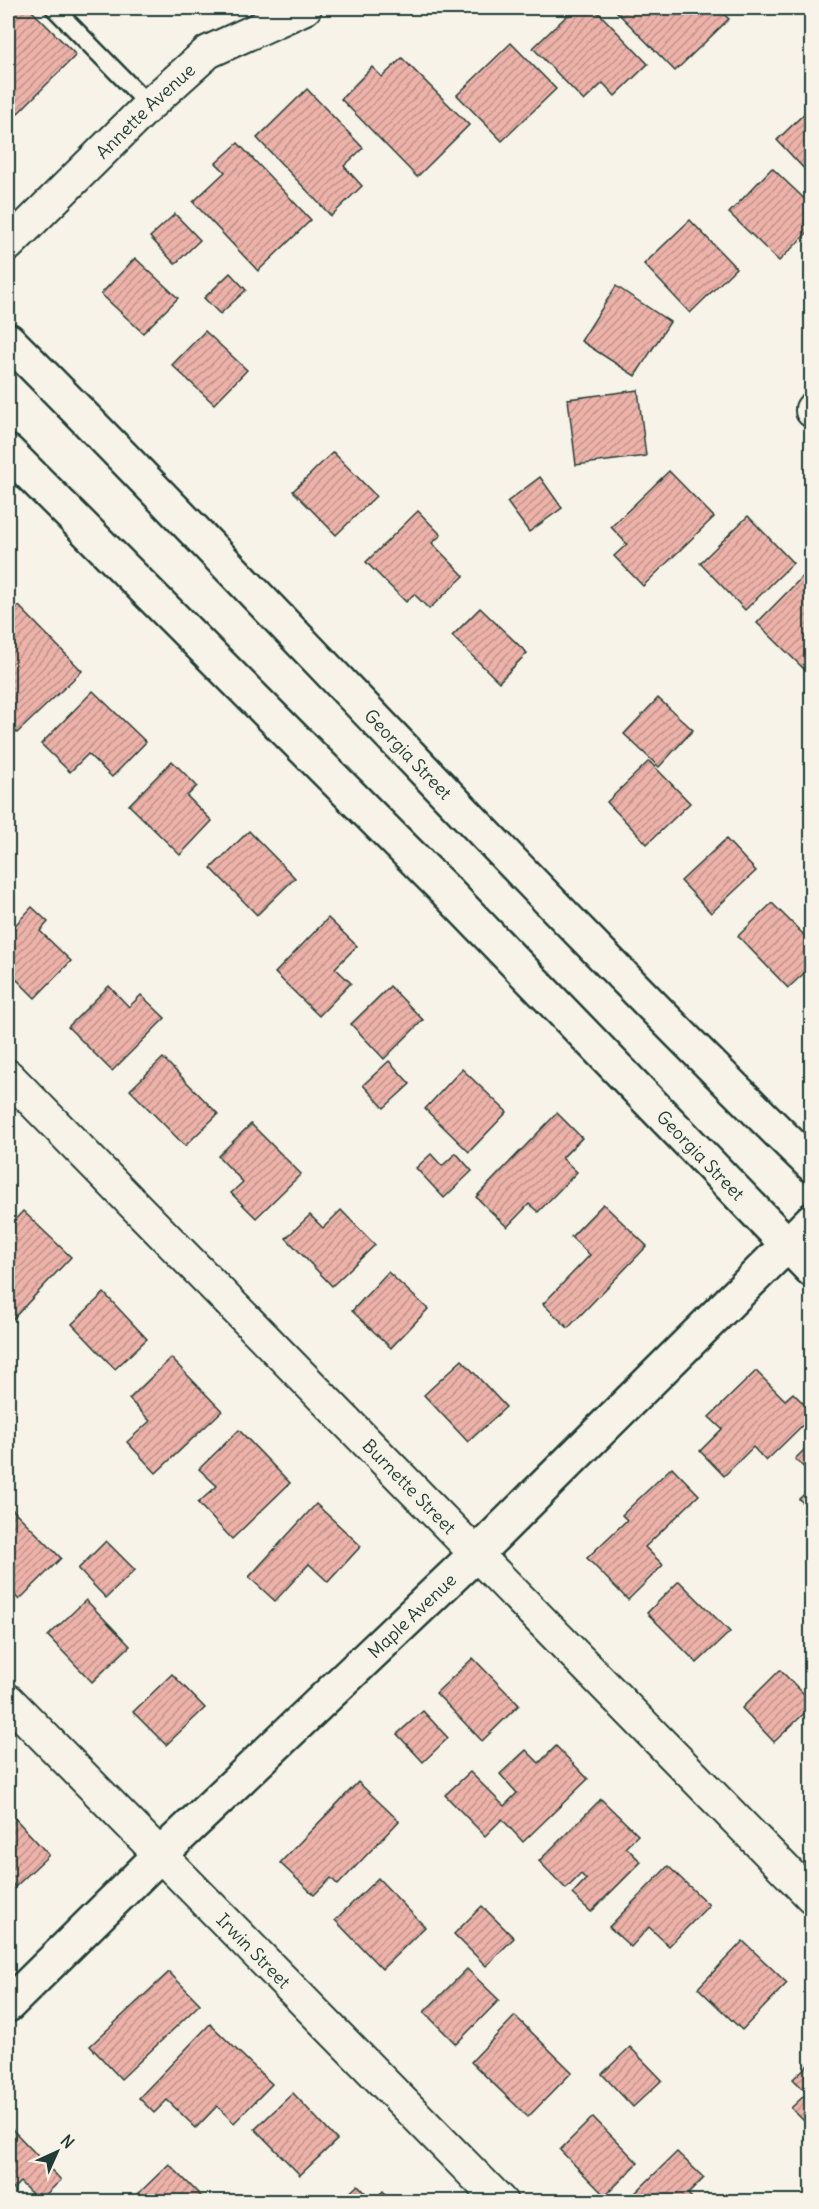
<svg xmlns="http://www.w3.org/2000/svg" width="819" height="2209" viewBox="0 0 819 2209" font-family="Delius,sans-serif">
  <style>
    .building { fill: url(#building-hatch); stroke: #1f3d34; stroke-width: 1.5 }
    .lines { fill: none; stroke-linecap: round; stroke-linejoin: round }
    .service-casing { stroke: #1f3d34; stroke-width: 21 }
    .minor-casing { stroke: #1f3d34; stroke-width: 36 }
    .tertiary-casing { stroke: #1f3d34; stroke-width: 38 }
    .secondary-casing { stroke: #1f3d34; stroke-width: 38 }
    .service { stroke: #f7f3e8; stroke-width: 16 }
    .minor { stroke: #f7f3e8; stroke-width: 32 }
    .tertiary { stroke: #f7f3e8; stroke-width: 33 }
    .secondary { stroke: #f7f3e8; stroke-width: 33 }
    .labels { text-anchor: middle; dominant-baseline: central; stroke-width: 6; stroke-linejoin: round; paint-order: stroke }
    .street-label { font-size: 18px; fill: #1f3d34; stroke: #f7f3e8 }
  </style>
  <defs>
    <pattern id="building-hatch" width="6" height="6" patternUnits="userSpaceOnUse" patternTransform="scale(1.5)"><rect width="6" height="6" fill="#edb2a9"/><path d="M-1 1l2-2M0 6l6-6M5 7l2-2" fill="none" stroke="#bf928a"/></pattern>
  </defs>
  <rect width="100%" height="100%" fill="#f7f3e8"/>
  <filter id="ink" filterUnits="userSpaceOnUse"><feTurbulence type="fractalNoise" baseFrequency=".0167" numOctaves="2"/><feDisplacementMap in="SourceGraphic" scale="12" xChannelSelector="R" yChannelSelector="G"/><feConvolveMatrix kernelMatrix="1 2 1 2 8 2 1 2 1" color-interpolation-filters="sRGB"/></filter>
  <g filter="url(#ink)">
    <g class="building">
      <path d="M 8,8 L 29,8 L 76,55 L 8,123 Z"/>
      <path d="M 575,8 L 594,8 L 648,64 L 615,96 L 603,83 L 584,101 L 533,48 Z"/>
      <path d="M 613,8 L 717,8 L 729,19 L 675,71 Z"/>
      <path d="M 511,43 L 556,89 L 502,141 L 457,95 Z"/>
      <path d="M 402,58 L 469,125 L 417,177 L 341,99 L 372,67 L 382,77 Z"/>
      <path d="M 307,89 L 363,148 L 344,166 L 362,186 L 331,216 L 257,138 Z"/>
      <path d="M 809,109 L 812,111 L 812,177 L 777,140 Z"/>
      <path d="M 238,143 L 311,220 L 258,271 L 193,202 L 225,172 L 216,163 Z"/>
      <path d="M 772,168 L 812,206 L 812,228 L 779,261 L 729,213 Z"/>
      <path d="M 175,214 L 200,240 L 175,264 L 150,237 Z"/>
      <path d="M 690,220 L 736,268 L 690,313 L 644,264 Z"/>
      <path d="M 135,258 L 178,298 L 143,333 L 101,294 Z"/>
      <path d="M 230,273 L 246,290 L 220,314 L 204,298 Z"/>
      <path d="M 616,286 L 670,322 L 635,376 L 581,341 Z"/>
      <path d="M 205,331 L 247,370 L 214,404 L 172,365 Z"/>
      <path d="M 638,390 L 646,456 L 576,465 L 568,399 Z"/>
      <path d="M 333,452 L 376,496 L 336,535 L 293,491 Z"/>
      <path d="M 669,471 L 714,517 L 643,586 L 614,556 L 627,544 L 611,527 Z"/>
      <path d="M 540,477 L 562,508 L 529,532 L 507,502 Z"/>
      <path d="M 418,511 L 441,535 L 432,543 L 464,576 L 429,609 L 414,594 L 406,602 L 366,562 Z"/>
      <path d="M 748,516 L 793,563 L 745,610 L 700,563 Z"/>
      <path d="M 803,576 L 812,584 L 812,662 L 804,669 L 757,623 Z"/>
      <path d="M 19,606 L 82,671 L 17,733 L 8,724 L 8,618 Z"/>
      <path d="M 480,608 L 527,653 L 499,682 L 452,636 Z"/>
      <path d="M 93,691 L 146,742 L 112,777 L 88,754 L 70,772 L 41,744 Z"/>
      <path d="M 658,698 L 693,730 L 659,767 L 624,734 Z"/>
      <path d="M 172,761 L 197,786 L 187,796 L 212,821 L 180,855 L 129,805 Z"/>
      <path d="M 649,761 L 690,803 L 647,844 L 607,802 Z"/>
      <path d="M 249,831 L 295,878 L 257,915 L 211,868 Z"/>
      <path d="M 726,839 L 756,871 L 711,913 L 681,881 Z"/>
      <path d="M 772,903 L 812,943 L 812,966 L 788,988 L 738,936 Z"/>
      <path d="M 32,907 L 48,922 L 40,931 L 71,961 L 35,998 L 8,971 L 8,933 Z"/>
      <path d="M 328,918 L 357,946 L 335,968 L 351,983 L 319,1016 L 275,973 Z"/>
      <path d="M 109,986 L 129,1007 L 141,995 L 165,1018 L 112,1071 L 68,1027 Z"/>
      <path d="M 390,986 L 423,1020 L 384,1059 L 351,1024 Z"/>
      <path d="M 163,1058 L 218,1114 L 185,1146 L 130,1090 Z"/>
      <path d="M 389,1061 L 410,1084 L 384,1108 L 363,1085 Z"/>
      <path d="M 462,1069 L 507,1112 L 469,1152 L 425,1109 Z"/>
      <path d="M 557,1113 L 582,1138 L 562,1158 L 577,1172 L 538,1212 L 529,1204 L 507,1227 L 476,1197 Z"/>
      <path d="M 251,1124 L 301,1174 L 256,1218 L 231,1193 L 243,1182 L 218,1156 Z"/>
      <path d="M 456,1153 L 472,1171 L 444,1198 L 416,1168 L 431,1154 L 442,1166 Z"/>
      <path d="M 603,1204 L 647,1246 L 568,1328 L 543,1304 L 590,1255 L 571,1237 Z"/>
      <path d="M 341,1210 L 375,1245 L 332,1286 L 286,1238 L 310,1215 L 323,1228 Z"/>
      <path d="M 23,1211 L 71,1257 L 8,1324 L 8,1227 Z"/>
      <path d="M 388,1272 L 428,1309 L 391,1348 L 352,1311 Z"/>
      <path d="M 104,1293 L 147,1339 L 115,1369 L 72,1324 Z"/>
      <path d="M 171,1358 L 222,1411 L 156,1473 L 127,1442 L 150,1421 L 129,1399 Z"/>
      <path d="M 462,1360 L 506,1407 L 468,1442 L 424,1395 Z"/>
      <path d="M 756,1371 L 785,1400 L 793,1393 L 812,1412 L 812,1416 L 766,1461 L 753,1447 L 724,1476 L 700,1451 L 722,1429 L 709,1417 Z"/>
      <path d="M 239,1430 L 290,1483 L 232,1539 L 198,1503 L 217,1486 L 199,1469 Z"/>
      <path d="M 812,1442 L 812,1475 L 795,1459 Z"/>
      <path d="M 672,1467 L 699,1495 L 645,1547 L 663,1565 L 628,1600 L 587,1558 L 627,1520 L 622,1515 Z"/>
      <path d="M 812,1487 L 812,1511 L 799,1499 Z"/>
      <path d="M 316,1504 L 361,1546 L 328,1582 L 309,1564 L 275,1601 L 249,1577 Z"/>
      <path d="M 10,1507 L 61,1558 L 19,1600 L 8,1588 L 8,1509 Z"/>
      <path d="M 106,1541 L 135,1570 L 106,1598 L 78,1569 Z"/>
      <path d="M 679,1581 L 730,1632 L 697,1663 L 647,1613 Z"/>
      <path d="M 86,1600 L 130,1646 L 92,1682 L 48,1636 Z"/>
      <path d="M 473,1658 L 519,1705 L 482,1741 L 436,1693 Z"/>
      <path d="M 780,1670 L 812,1702 L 812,1706 L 774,1742 L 742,1708 Z"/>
      <path d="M 172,1674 L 205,1708 L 166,1745 L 133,1712 Z"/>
      <path d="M 423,1711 L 448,1738 L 423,1762 L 397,1734 Z"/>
      <path d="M 556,1746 L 588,1779 L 523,1842 L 502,1819 L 485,1836 L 445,1795 L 470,1772 L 504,1806 L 517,1793 L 500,1774 L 526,1750 L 539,1763 Z"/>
      <path d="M 358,1782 L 399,1821 L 338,1885 L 331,1878 L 314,1895 L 280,1863 Z"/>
      <path d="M 601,1799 L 638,1835 L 626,1847 L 641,1862 L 591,1912 L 572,1894 L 586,1879 L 581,1874 L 566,1889 L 539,1861 Z"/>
      <path d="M 10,1813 L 49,1855 L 15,1887 L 8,1880 L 8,1816 Z"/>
      <path d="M 668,1866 L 709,1905 L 669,1946 L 649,1927 L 631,1947 L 609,1927 Z"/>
      <path d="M 378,1878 L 425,1927 L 382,1969 L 335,1920 Z"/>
      <path d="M 482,1906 L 514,1938 L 486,1966 L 454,1934 Z"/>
      <path d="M 743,1941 L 787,1983 L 742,2030 L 698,1988 Z"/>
      <path d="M 467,1969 L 499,2000 L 456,2044 L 424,2012 Z"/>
      <path d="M 169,1972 L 200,2004 L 121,2079 L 90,2046 Z"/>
      <path d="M 515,2016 L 572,2072 L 528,2117 L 471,2062 Z"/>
      <path d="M 210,2024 L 272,2084 L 234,2123 L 217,2106 L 196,2128 L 167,2100 L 154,2113 L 139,2098 Z"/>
      <path d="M 630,2047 L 662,2080 L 633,2107 L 602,2074 Z"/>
      <path d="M 812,2061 L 812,2129 L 791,2108 L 807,2093 L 793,2079 Z"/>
      <path d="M 293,2093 L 337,2140 L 300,2175 L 255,2129 Z"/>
      <path d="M 593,2117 L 638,2163 L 605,2196 L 560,2150 Z"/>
      <path d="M 8,2125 L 61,2180 L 39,2201 L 20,2182 L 8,2194 Z"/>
      <path d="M 677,2152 L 704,2178 L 688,2194 L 696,2202 L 626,2202 Z"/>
      <path d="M 169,2164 L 207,2202 L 142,2202 L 136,2196 Z"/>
      <path d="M 358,2185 L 373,2201 L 383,2191 L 394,2202 L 340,2202 Z"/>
    </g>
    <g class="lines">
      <g class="service-casing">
        <path id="service" d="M 54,8 L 149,105"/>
      </g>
      <g class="minor-casing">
        <g id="minor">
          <path id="s1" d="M 8,245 L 149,105 L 208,52 L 305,8"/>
          <path d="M 812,409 L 812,411"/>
          <path id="s2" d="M 8,1076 L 812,1897"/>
          <path id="s3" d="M 8,1700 L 501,2202"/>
        </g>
      </g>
      <g class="tertiary-casing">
        <g id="tertiary">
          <path id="s4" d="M 8,2005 L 160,1855 L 476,1554 L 812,1220"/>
        </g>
      </g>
      <g class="secondary-casing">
        <g id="secondary">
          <path id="s5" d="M 8,340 C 279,612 537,897 812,1165"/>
          <path id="s6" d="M 8,452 L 447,892 L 812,1270"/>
        </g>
      </g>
      <use href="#service" class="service"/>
      <use href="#minor" class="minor"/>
      <use href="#tertiary" class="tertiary"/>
      <use href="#secondary" class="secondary"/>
    </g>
  </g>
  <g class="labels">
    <g class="street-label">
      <text stroke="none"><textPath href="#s1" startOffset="192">Annette Avenue</textPath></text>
      <text stroke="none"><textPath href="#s5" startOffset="576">Georgia Street</textPath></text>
      <text stroke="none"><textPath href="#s6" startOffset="987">Georgia Street</textPath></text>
      <text stroke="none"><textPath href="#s2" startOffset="574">Burnette Street</textPath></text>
      <text stroke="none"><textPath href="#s4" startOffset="561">Maple Avenue</textPath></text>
      <text stroke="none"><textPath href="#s3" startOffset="351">Irwin Street</textPath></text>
    </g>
  </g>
  <rect width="819" height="2209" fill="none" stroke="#f7f3e8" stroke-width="30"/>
  <rect x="15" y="15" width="789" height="2179" fill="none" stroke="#1f3d34" stroke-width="2" filter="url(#ink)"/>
  <g transform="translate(57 2152) rotate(45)" stroke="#f7f3e8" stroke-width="4.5" paint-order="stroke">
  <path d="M0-4.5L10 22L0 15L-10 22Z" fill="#1f3d34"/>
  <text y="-9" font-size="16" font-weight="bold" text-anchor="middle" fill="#1f3d34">N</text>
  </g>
</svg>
